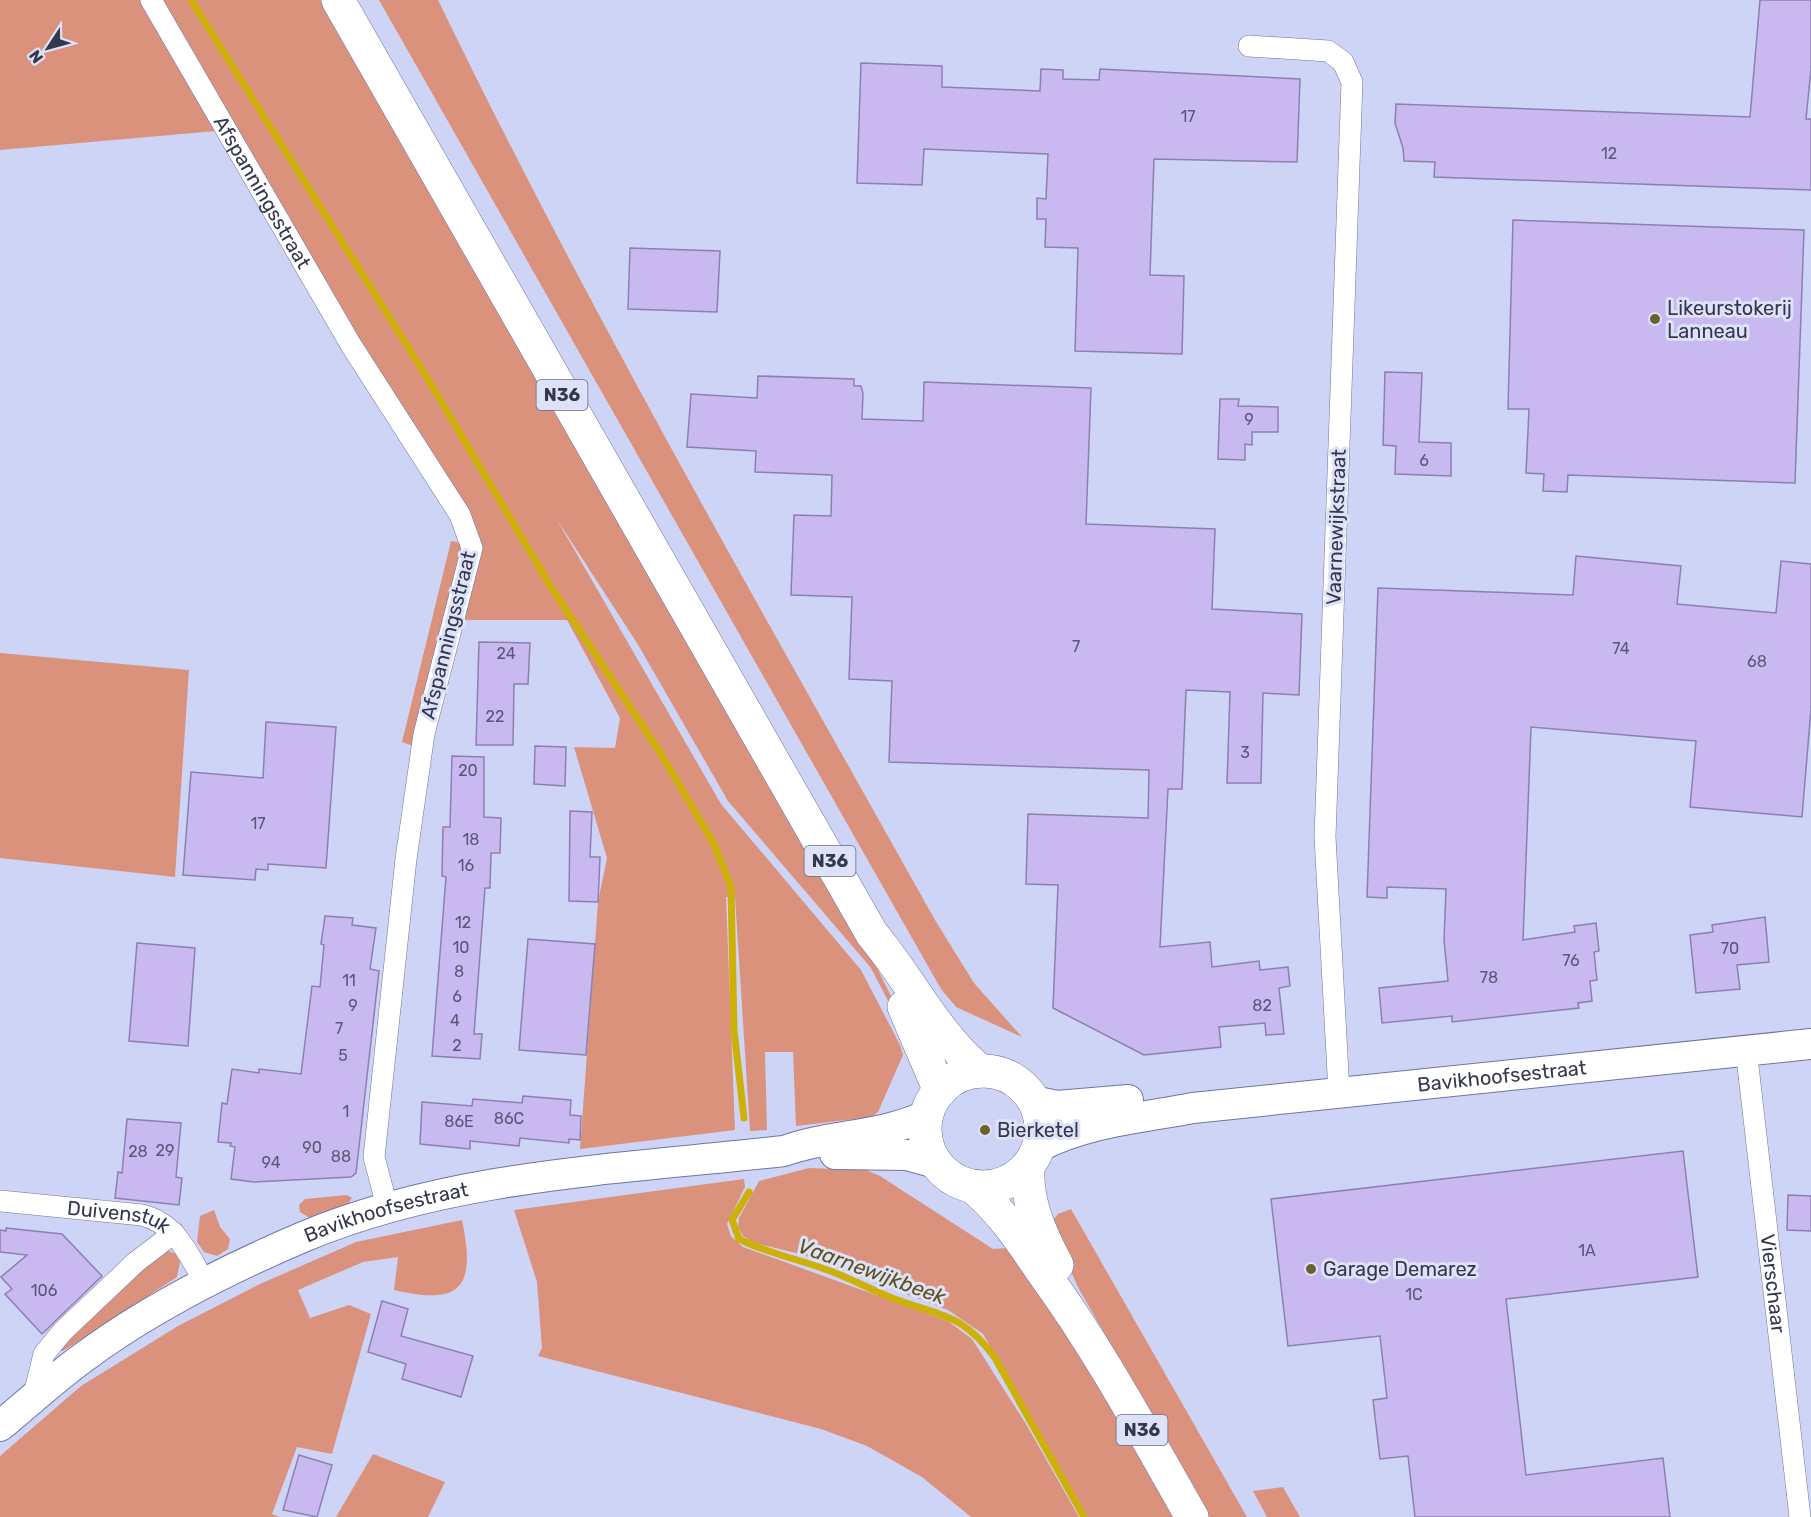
<svg xmlns="http://www.w3.org/2000/svg" width="1811" height="1517" viewBox="0 0 1811 1517" font-family="Rubik,sans-serif">
  <style>
    .green { fill: #db927d }
    .lines { fill: none; stroke-linecap: round; stroke-linejoin: round }
    .stream { stroke: #ceb00a; stroke-width: 7 }
    .building { fill: #c8b9f0; stroke: #8d7fb2; stroke-width: 1.5 }
    .street-casing { stroke: #6d75a7; stroke-width: 22 }
    .secondary-casing { stroke: #6d75a7; stroke-width: 32 }
    .primary-casing { stroke: #6d75a7; stroke-width: 34 }
    .street { stroke: #fff; stroke-width: 21 }
    .secondary { stroke: #fff; stroke-width: 30 }
    .primary { stroke: #fff; stroke-width: 33 }
    .poi-dot { fill: #6c602d; stroke: #dee2f9; stroke-width: 2 }
    .labels { text-anchor: middle; dominant-baseline: central; stroke-width: 6; stroke-linejoin: round; paint-order: stroke }
    .number-label { font-size: 16px; fill: #595876 }
    .shield { fill: #dee2f9; stroke: #676b81; stroke-width: 1.5 }
    .shield-label { font-size: 18px; font-weight: bold; fill: #34384e }
    .street-label { font-size: 20px; fill: #34384e; stroke: #dee2f9 }
    .poi-label { font-size: 20px; fill: #34384e; stroke: #dee2f9; text-anchor: start }
    .water-label { font-size: 21px; font-style: italic; fill: #5d511b; stroke: #dee2f9 }
  </style>
  <rect width="100%" height="100%" fill="#ced4f6"/>
  <g class="green">
    <path d="M 0,0 L 325,0 L 877,968 L 913,1040 L 909,1041 L 871,968 L 728,801 L 637,643 L 556,518 L 721,804 L 861,970 L 900,1045 L 903,1055 L 878,1112 L 872,1117 L 796,1126 L 793,1052 L 765,1052 L 767,1130 L 750,1131 L 735,897 L 726,897 L 735,1130 L 580,1149 L 598,902 L 607,858 L 574,747 L 615,748 L 620,718 L 567,620 L 464,620 L 430,752 L 402,742 L 451,541 L 480,546 L 216,131 L 0,150 Z"/>
    <path d="M 379,0 L 438,0 C 590,314 765,616 935,920 L 974,983 L 1022,1037 L 956,1007 L 941,989 Z"/>
    <path d="M 0,653 L 189,670 L 175,877 L 0,858 Z"/>
    <path d="M 809,1168 L 866,1170 L 880,1176 L 993,1249 L 1008,1248 L 1015,1254 L 1099,1388 L 1174,1517 L 1088,1517 L 983,1334 L 948,1310 L 804,1255 L 755,1243 L 743,1236 L 738,1227 L 739,1218 L 759,1181 Z"/>
    <path d="M 744,1179 L 745,1187 L 727,1224 L 731,1236 L 743,1247 L 948,1321 L 972,1339 L 1026,1424 L 1079,1517 L 971,1517 L 922,1477 L 867,1446 L 821,1429 L 538,1356 L 542,1348 L 537,1282 L 514,1210 Z"/>
    <path d="M 347,1195 L 352,1198 L 348,1204 L 310,1218 L 300,1212 L 299,1205 L 305,1199 Z"/>
    <path d="M 1071,1209 L 1247,1517 L 1209,1517 L 1079,1289 L 1053,1232 L 1052,1221 L 1058,1214 Z"/>
    <path d="M 214,1210 L 220,1227 L 230,1239 L 228,1249 L 217,1256 L 204,1252 L 197,1242 L 200,1216 Z"/>
    <path d="M 462,1220 C 476,1287 462,1306 394,1290 L 398,1257 L 363,1262 L 298,1290 L 310,1318 L 349,1305 L 371,1314 L 332,1454 L 297,1447 L 272,1514 L 280,1517 L 0,1517 L 0,1456 L 81,1386 L 178,1326 L 260,1284 L 356,1242 Z"/>
    <path d="M 166,1250 L 176,1254 L 180,1262 L 177,1277 L 63,1351 L 58,1351 L 58,1346 L 128,1279 Z"/>
    <path d="M 373,1454 L 445,1482 L 428,1517 L 336,1517 Z"/>
    <path d="M 1283,1487 L 1300,1517 L 1267,1517 L 1253,1491 Z"/>
  </g>
  <g class="lines">
    <g class="stream">
      <path d="M 191,0 L 426,376 L 551,587 L 661,754 L 714,844 L 731,887 L 734,1030 L 744,1118"/>
      <path d="M 749,1192 L 732,1220 L 739,1239 C 769,1254 802,1260 833,1272 C 853,1280 872,1290 892,1298 C 939,1316 962,1312 995,1358 L 1084,1517"/>
    </g>
  </g>
  <g class="building">
    <path d="M 1760,0 L 1811,0 L 1811,69 L 1806,119 L 1811,119 L 1811,190 L 1434,177 L 1435,162 L 1404,161 L 1403,148 L 1395,123 L 1396,104 L 1750,117 Z"/>
    <path d="M 861,63 L 942,66 L 942,87 L 1040,91 L 1041,69 L 1063,70 L 1063,79 L 1099,80 L 1100,69 L 1300,79 L 1297,162 L 1154,159 L 1150,275 L 1184,276 L 1182,354 L 1075,351 L 1078,248 L 1045,247 L 1046,219 L 1037,219 L 1037,198 L 1046,199 L 1048,154 L 924,149 L 922,185 L 857,183 Z"/>
    <path d="M 1513,220 L 1804,230 L 1795,483 L 1568,475 L 1567,492 L 1543,491 L 1544,474 L 1526,473 L 1529,409 L 1508,409 Z"/>
    <path d="M 630,248 L 720,251 L 717,312 L 628,309 Z"/>
    <path d="M 1385,372 L 1422,373 L 1419,442 L 1451,443 L 1451,476 L 1395,474 L 1396,446 L 1383,445 Z"/>
    <path d="M 758,376 L 854,379 L 854,386 L 861,386 L 863,393 L 862,419 L 923,421 L 924,382 L 1091,388 L 1086,524 L 1215,529 L 1212,609 L 1302,614 L 1299,695 L 1263,693 L 1261,783 L 1227,783 L 1230,692 L 1186,690 L 1182,789 L 1168,789 L 1160,947 L 1210,942 L 1212,967 L 1259,961 L 1260,970 L 1288,967 L 1290,986 L 1279,988 L 1284,1034 L 1266,1035 L 1265,1023 L 1219,1027 L 1221,1047 L 1144,1055 L 1053,1008 L 1058,885 L 1026,884 L 1028,814 L 1148,818 L 1149,770 L 889,762 L 892,681 L 849,679 L 852,597 L 791,595 L 794,515 L 831,516 L 832,475 L 755,472 L 756,451 L 687,447 L 691,394 L 757,398 Z"/>
    <path d="M 1220,399 L 1239,399 L 1238,406 L 1278,407 L 1278,432 L 1252,432 L 1252,445 L 1245,444 L 1245,460 L 1218,459 Z"/>
    <path d="M 1576,556 L 1681,566 L 1677,604 L 1776,613 L 1781,561 L 1811,564 L 1811,709 L 1802,817 L 1690,807 L 1696,741 L 1531,727 L 1523,940 L 1575,932 L 1574,926 L 1596,923 L 1599,951 L 1594,952 L 1597,980 L 1590,981 L 1592,1001 L 1578,1003 L 1579,1008 L 1533,1013 L 1452,1022 L 1452,1016 L 1382,1023 L 1379,988 L 1448,981 L 1444,940 L 1446,889 L 1387,887 L 1387,898 L 1367,897 L 1378,588 L 1573,595 Z"/>
    <path d="M 479,642 L 530,643 L 528,684 L 514,684 L 513,745 L 476,745 Z"/>
    <path d="M 266,722 L 336,727 L 326,868 L 268,864 L 268,870 L 256,869 L 255,880 L 183,875 L 191,772 L 263,778 Z"/>
    <path d="M 535,746 L 566,747 L 565,786 L 534,784 Z"/>
    <path d="M 452,756 L 484,757 L 484,817 L 501,818 L 500,853 L 491,853 L 490,888 L 485,888 L 474,1034 L 482,1034 L 480,1059 L 432,1056 L 446,877 L 442,876 L 443,827 L 450,827 Z"/>
    <path d="M 570,811 L 592,812 L 590,857 L 600,857 L 598,902 L 569,901 Z"/>
    <path d="M 325,916 L 353,918 L 352,925 L 376,928 L 370,969 L 379,971 L 356,1173 L 351,1177 L 254,1182 L 231,1179 L 235,1147 L 230,1146 L 231,1143 L 218,1142 L 222,1103 L 227,1104 L 232,1069 L 259,1073 L 259,1069 L 301,1074 L 312,986 L 320,987 L 324,945 L 321,944 Z"/>
    <path d="M 1765,917 L 1769,962 L 1737,965 L 1740,989 L 1696,993 L 1690,935 L 1713,932 L 1712,925 Z"/>
    <path d="M 528,939 L 595,944 L 586,1055 L 519,1050 Z"/>
    <path d="M 137,943 L 195,948 L 188,1046 L 129,1041 Z"/>
    <path d="M 523,1096 L 571,1100 L 570,1115 L 581,1116 L 580,1140 L 569,1139 L 569,1143 L 520,1138 L 519,1146 L 470,1141 L 470,1149 L 420,1144 L 422,1102 L 472,1106 L 473,1099 L 522,1103 Z"/>
    <path d="M 127,1119 L 181,1123 L 176,1177 L 182,1178 L 179,1205 L 115,1198 L 118,1172 L 122,1173 Z"/>
    <path d="M 1683,1151 L 1698,1277 L 1506,1299 L 1526,1475 L 1663,1458 L 1670,1517 L 1415,1517 L 1408,1456 L 1380,1459 L 1373,1400 L 1387,1398 L 1380,1336 L 1288,1346 L 1271,1199 Z"/>
    <path d="M 1788,1195 L 1811,1196 L 1811,1231 L 1787,1230 Z"/>
    <path d="M 6,1228 L 62,1234 L 102,1276 L 42,1334 L 5,1294 L 12,1289 L 1,1277 L 27,1255 L 0,1252 L 0,1230 L 6,1231 Z"/>
    <path d="M 382,1301 L 408,1309 L 401,1336 L 473,1356 L 461,1397 L 402,1379 L 406,1364 L 368,1352 Z"/>
    <path d="M 299,1455 L 332,1465 L 317,1517 L 283,1510 Z"/>
  </g>
  <g class="lines">
    <g class="street-casing">
      <g id="street">
        <path id="s1" d="M 151,0 L 351,345 L 460,515 L 472,548 L 424,734 L 406,859 L 374,1157 L 388,1210"/>
        <path d="M 1249,46 L 1328,51 L 1343,62 L 1352,82 L 1325,837 L 1339,1092"/>
        <path id="s2" d="M 1746,1049 L 1800,1517"/>
        <path id="s3" d="M 0,1201 L 142,1215 C 177,1224 188,1254 205,1283"/>
        <path d="M 33,1399 L 44,1354 L 63,1331 L 136,1262 L 174,1233"/>
      </g>
    </g>
    <g class="secondary-casing">
      <g id="secondary">
        <path d="M 1033,1101 L 1057,1106 L 1128,1100"/>
        <path id="s4" d="M 1038,1147 C 1086,1122 1140,1118 1193,1108 L 1811,1044"/>
        <path d="M 835,1154 L 907,1155 L 936,1163"/>
        <path id="s5" d="M 0,1426 C 28,1403 55,1378 84,1357 C 150,1308 228,1269 303,1237 C 453,1174 625,1169 784,1151 C 831,1134 882,1137 927,1115"/>
      </g>
    </g>
    <g class="primary-casing">
      <g id="primary">
        <path d="M 338,0 L 872,934 C 910,979 934,1032 980,1071"/>
        <path d="M 904,1007 L 940,1091"/>
        <circle cx="983" cy="1129" r="58"/>
        <path d="M 1028,1167 C 1026,1202 1040,1233 1057,1265"/>
        <path d="M 972,1186 C 1002,1211 1022,1242 1044,1274 C 1100,1351 1145,1435 1192,1517"/>
      </g>
    </g>
    <use href="#street" class="street"/>
    <use href="#secondary" class="secondary"/>
    <use href="#primary" class="primary"/>
  </g>
  <g class="poi-dot">
    <circle cx="1655" cy="319" r="6"/>
    <circle cx="985" cy="1130" r="6"/>
    <circle cx="1311" cy="1269" r="6"/>
  </g>
  <g class="labels">
    <g class="number-label">
      <text x="1188" y="116">17</text>
      <text x="1609" y="153">12</text>
      <text x="1249" y="419">9</text>
      <text x="1424" y="460">6</text>
      <text x="1076" y="646">7</text>
      <text x="1621" y="648">74</text>
      <text x="506" y="653">24</text>
      <text x="1757" y="661">68</text>
      <text x="495" y="716">22</text>
      <text x="1245" y="752">3</text>
      <text x="468" y="770">20</text>
      <text x="258" y="823">17</text>
      <text x="471" y="839">18</text>
      <text x="466" y="865">16</text>
      <text x="463" y="922">12</text>
      <text x="461" y="947">10</text>
      <text x="1730" y="948">70</text>
      <text x="1571" y="960">76</text>
      <text x="459" y="971">8</text>
      <text x="1489" y="977">78</text>
      <text x="349" y="980">11</text>
      <text x="457" y="996">6</text>
      <text x="353" y="1005">9</text>
      <text x="1262" y="1005">82</text>
      <text x="455" y="1020">4</text>
      <text x="339" y="1028">7</text>
      <text x="457" y="1045">2</text>
      <text x="343" y="1055">5</text>
      <text x="346" y="1111">1</text>
      <text x="509" y="1118">86C</text>
      <text x="459" y="1121">86E</text>
      <text x="312" y="1147">90</text>
      <text x="165" y="1150">29</text>
      <text x="138" y="1151">28</text>
      <text x="341" y="1156">88</text>
      <text x="271" y="1162">94</text>
      <text x="1587" y="1250">1A</text>
      <text x="44" y="1290">106</text>
      <text x="1414" y="1294">1C</text>
    </g>
    <g class="shield">
      <rect x="536.5" y="380" width="51" height="30" rx="4.5"/>
      <rect x="804.5" y="846" width="51" height="30" rx="4.5"/>
      <rect x="1116.5" y="1415" width="51" height="30" rx="4.5"/>
    </g>
    <g class="shield-label">
      <text x="562" y="395">N36</text>
      <text x="830" y="861">N36</text>
      <text x="1142" y="1430">N36</text>
    </g>
    <g class="street-label">
      <text stroke="none"><textPath href="#s1" startOffset="222">Afspanningsstraat</textPath></text>
      <text transform="translate(1336 527) rotate(-88)">Vaarnewijkstraat</text>
      <text transform="translate(448 635) rotate(-76)">Afspanningsstraat</text>
      <text stroke="none"><textPath href="#s4" startOffset="471">Bavikhoofsestraat</textPath></text>
      <text stroke="none"><textPath href="#s5" startOffset="446">Bavikhoofsestraat</textPath></text>
      <text stroke="none"><textPath href="#s3" startOffset="120">Duivenstuk</textPath></text>
      <text stroke="none"><textPath href="#s2" startOffset="236">Vierschaar</textPath></text>
    </g>
    <g class="poi-label">
      <text x="1667" y="308">Likeurstokerij<tspan x="1667" dy="23">Lanneau</tspan></text>
      <text x="997" y="1130">Bierketel</text>
      <text x="1323" y="1269">Garage Demarez</text>
    </g>
    <g class="water-label">
      <text transform="translate(872 1271) rotate(20)">Vaarnewijkbeek</text>
    </g>
  </g>
  <g transform="translate(48 48) rotate(234)" stroke="#dee2f9" stroke-width="4.5" paint-order="stroke">
  <path d="M0-4.5L10 22L0 15L-10 22Z" fill="#34384e"/>
  <text y="-9" font-size="16" font-weight="bold" text-anchor="middle" fill="#34384e">N</text>
  </g>
</svg>
